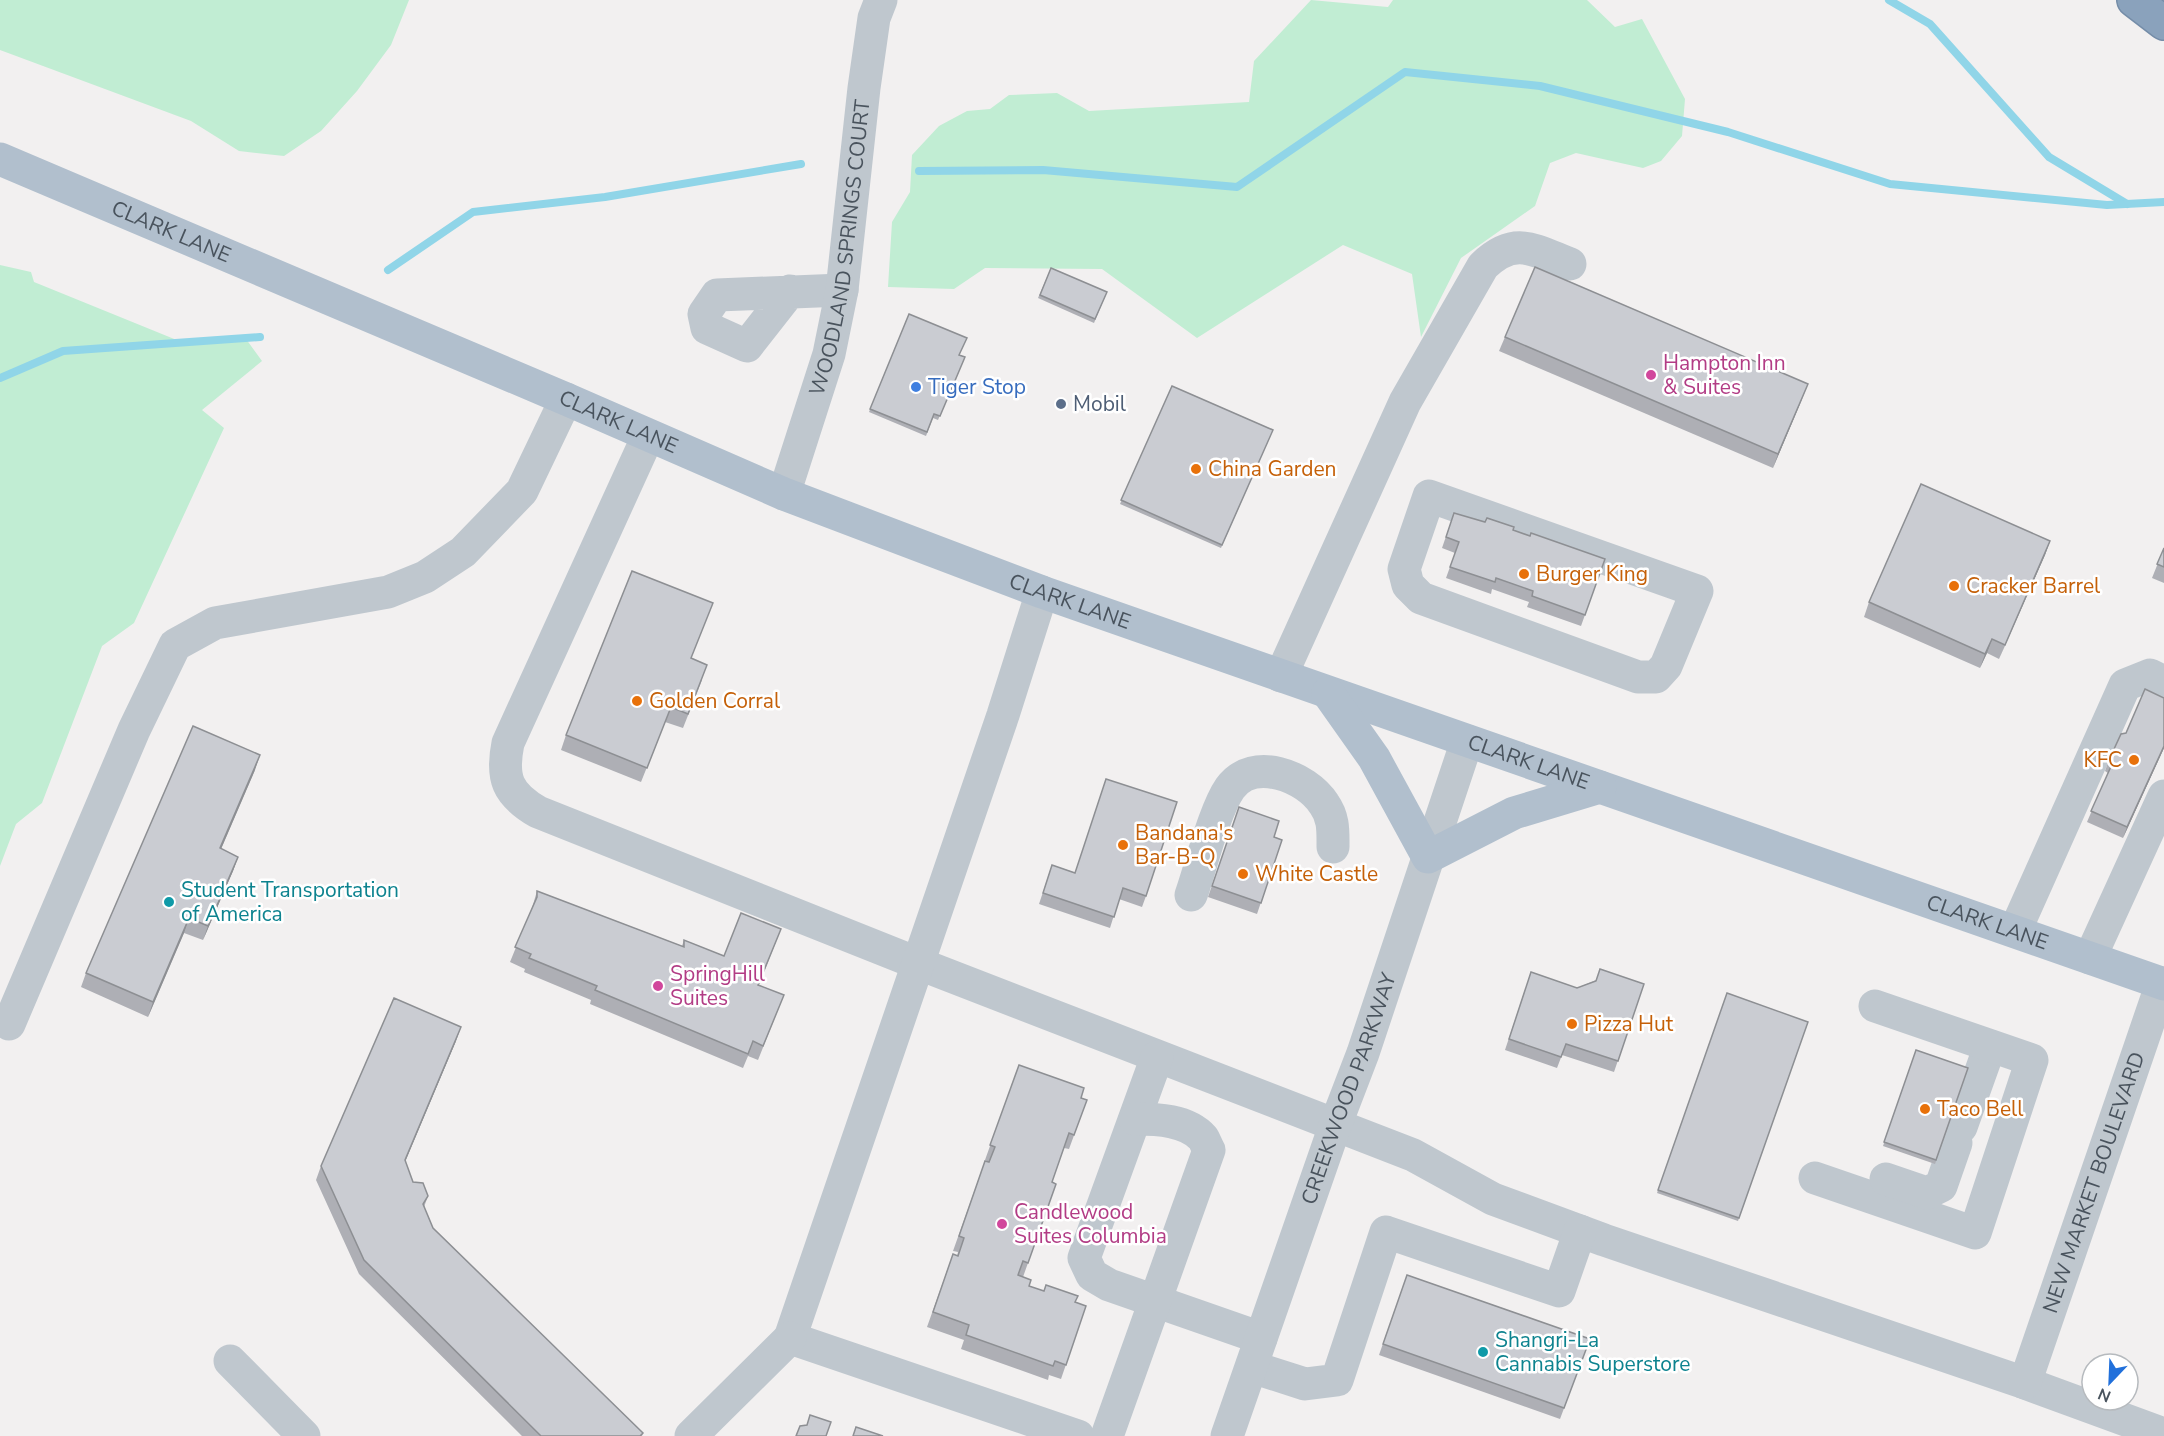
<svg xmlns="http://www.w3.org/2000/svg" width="2164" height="1436" viewBox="0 0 2164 1436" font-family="'Nunito Sans',sans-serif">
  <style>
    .green { fill: #c1edd3 }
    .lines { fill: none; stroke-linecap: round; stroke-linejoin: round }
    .stream { stroke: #90d5e8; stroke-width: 8 }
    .highway-casing { stroke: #758da8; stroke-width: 36 }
    .minor { stroke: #bfc7ce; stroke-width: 33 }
    .major { stroke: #b1bfcd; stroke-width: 33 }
    .highway { stroke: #8aa2bc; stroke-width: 33 }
    .wall { fill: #aeafb5 }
    .shaded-wall { fill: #8d8f93 }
    .building { fill: #caccd2; stroke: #8d8f93; stroke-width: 1.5 }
    .hotel-dot { fill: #d1479c; stroke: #fff; stroke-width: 2 }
    .shop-dot { fill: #3f7fe0; stroke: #fff; stroke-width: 2 }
    .service-dot { fill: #5c6f8a; stroke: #fff; stroke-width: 2 }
    .food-dot { fill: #e8710a; stroke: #fff; stroke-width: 2 }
    .culture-dot { fill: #0f9aa8; stroke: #fff; stroke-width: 2 }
    .labels { text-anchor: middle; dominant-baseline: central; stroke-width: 5; stroke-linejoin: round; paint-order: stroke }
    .street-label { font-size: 21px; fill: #49535d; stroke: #fff }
    .hotel-label { font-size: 21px; fill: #b23c85; stroke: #fff; text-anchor: start }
    .shop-label { font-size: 21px; fill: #366cbe; stroke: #fff; text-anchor: start }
    .service-label { font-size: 21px; fill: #4e5e75; stroke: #fff; text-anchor: start }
    .food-label { font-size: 21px; fill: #c56008; stroke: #fff; text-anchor: start }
    .culture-label { font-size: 21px; fill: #0d838f; stroke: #fff; text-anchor: start }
  </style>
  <rect width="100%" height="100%" fill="#f2f0f0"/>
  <g class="green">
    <path d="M 0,0 L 409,0 L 391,45 L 357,91 L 321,131 L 284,156 L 239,151 L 191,121 L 0,50 Z"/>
    <path d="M 1311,0 L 1388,7 L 1393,0 L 1587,0 L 1615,27 L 1642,19 L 1685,99 L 1682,136 L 1661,161 L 1643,168 L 1576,153 L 1550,163 L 1535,206 L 1461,258 L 1421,337 L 1412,274 L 1343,245 L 1197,338 L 1102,269 L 985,268 L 954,289 L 888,287 L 892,222 L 910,192 L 912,155 L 939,126 L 967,111 L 990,109 L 1009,95 L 1057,93 L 1089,111 L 1249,102 L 1254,61 Z"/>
    <path d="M 0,265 L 31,272 L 34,282 L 189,345 L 246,339 L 262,361 L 202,410 L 224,428 L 134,623 L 102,646 L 42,803 L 16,824 L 0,866 Z"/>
  </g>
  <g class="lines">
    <g class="stream">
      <path d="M 1889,0 L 1930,24 L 2049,157 L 2127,204"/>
      <path d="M 919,171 L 1043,170 L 1237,187 L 1405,72 L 1540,86 L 1728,132 L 1890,184 L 2107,205 L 2164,202"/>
      <path d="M 388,270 L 473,212 L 605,197 L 801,164"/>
      <path d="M 0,378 L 63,351 L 260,337"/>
    </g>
    <g class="highway-casing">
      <path id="highway" d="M 2134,0 L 2164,23"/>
    </g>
    <g class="minor">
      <path d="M 790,291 L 747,346 L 707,328 L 704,314 L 717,295 L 842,290"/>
      <path d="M 648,436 L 508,743 C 501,778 507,794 538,812 L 917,963 L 1413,1155 L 1493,1199 L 1604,1240 L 2025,1383 L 2164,1434"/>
      <path id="s1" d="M 784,494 L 829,354 L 842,290 L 864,88 L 874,18 L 881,0"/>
      <path d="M 1429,496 L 1697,591 L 1666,666 L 1656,677 L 1638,677 L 1421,598 L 1408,585 L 1404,569 Z"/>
      <path d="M 1042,592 L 1003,715 L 790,1338 L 1078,1436"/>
      <path d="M 1281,676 L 1405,402 L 1483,266 C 1515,235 1534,250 1570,264"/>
      <path d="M 1191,895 C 1201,867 1214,811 1230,788 C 1253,756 1306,776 1324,804 C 1334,818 1333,831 1333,847"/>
      <path d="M 2015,931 L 2125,685 L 2150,675 L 2164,682"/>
      <path d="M 2090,958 L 2164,796"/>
      <path d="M 9,1024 L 134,730 L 175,645 L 215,623 L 388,592 L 425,577 L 463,552 L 522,491 L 566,399"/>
      <path d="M 1157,1057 L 1084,1258 L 1092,1275 L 1109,1285 L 1261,1338"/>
      <path d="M 1961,1127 L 1990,1046"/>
      <path d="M 1815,1178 L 1975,1233 L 2032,1060 L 1875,1006"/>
      <path d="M 1886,1179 L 1927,1193 L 1941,1186 L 1956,1143"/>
      <path d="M 230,1361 L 304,1436"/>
      <path d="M 1252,1367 L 1305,1384 L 1337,1380 L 1386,1232 L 1559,1291 L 1580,1231"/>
      <path id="s2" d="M 2025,1383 L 2162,983"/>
      <path d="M 691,1436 L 790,1338"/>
      <path d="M 1107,1436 L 1209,1150 C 1207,1147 1205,1141 1203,1138 C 1187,1120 1157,1119 1135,1119"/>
      <path id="s3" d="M 1227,1436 L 1335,1126 L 1363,1053 L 1467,741"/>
    </g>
    <g class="major">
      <path id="s4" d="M 0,159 L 566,399 L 784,494 L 1042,592 L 2164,984"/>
      <path d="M 1328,693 L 1374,758 L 1428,857 L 1514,813 L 1600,787"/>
    </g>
    <use href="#highway" class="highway"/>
  </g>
  <g class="wall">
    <path d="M 1051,268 L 1107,292 L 1094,323 L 1038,298 Z"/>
    <path d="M 909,314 L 959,355 L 965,357 L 938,420 L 933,418 L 926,436 L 869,412 Z"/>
    <path d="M 1505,337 L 1802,399 L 1773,468 L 1499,351 Z"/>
    <path d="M 1172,386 L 1273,430 L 1221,548 L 1120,504 Z"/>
    <path d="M 1454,513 L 1513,530 L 1605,559 L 1581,626 L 1527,607 L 1529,602 L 1492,589 L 1491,594 L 1446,578 L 1455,553 L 1442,548 Z"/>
    <path d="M 2050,541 L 2045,555 L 1999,659 L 1987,653 L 1980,668 L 1864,617 L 1869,602 Z"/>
    <path d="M 2164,548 L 2164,583 L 2152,578 Z"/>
    <path d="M 691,658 L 702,680 L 683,728 L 665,722 L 641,782 L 561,750 L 566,735 Z"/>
    <path d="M 2164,698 L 2164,748 L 2123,838 L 2087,822 L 2108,773 L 2105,771 L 2109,760 L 2126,733 Z"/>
    <path d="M 255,770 L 221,849 L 238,857 L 233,871 L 203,940 L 184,933 L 148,1017 L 81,987 L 86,973 Z"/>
    <path d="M 1239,807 L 1274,837 L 1282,840 L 1257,914 L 1208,897 Z"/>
    <path d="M 1052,865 L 1146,896 L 1142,907 L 1119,899 L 1110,928 L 1039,904 Z"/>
    <path d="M 537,891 L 682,946 L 684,940 L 724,956 L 781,929 L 759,985 L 784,995 L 758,1060 L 748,1056 L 743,1068 L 590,1004 L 591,1000 L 524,972 L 525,969 L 510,962 L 532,908 Z"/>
    <path d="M 1531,972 L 1577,988 L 1596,980 L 1644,984 L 1614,1072 L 1562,1055 L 1557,1068 L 1505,1050 Z"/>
    <path d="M 1727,993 L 1808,1022 L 1738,1221 L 1657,1193 Z"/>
    <path d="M 456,1041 L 405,1161 L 413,1182 L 428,1196 L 424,1207 L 433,1228 L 643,1433 L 642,1436 L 522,1436 L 359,1274 L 316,1180 L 321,1166 Z"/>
    <path d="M 1916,1050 L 1968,1068 L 1935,1164 L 1883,1146 Z"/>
    <path d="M 1019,1065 L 1081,1098 L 1087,1100 L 1069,1149 L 1064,1148 L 1052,1182 L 1056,1184 L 1023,1277 L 1029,1286 L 1086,1306 L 1061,1379 L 1049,1375 L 1048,1380 L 961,1349 L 964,1340 L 927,1327 L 953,1254 L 957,1256 L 958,1252 L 953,1251 L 985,1161 L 989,1162 L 985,1160 Z"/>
    <path d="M 1407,1275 L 1590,1339 L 1560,1419 L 1379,1355 Z"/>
  </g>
  <g class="shaded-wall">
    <path d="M 1808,384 L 1802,399 L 1773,468 L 1778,454 Z"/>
    <path d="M 2050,541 L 2045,555 L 1999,659 L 2005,645 Z"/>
    <path d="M 1992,639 L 1987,653 L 1980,668 L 1985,654 Z"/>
    <path d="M 2164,746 L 2164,748 L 2123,838 L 2127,827 Z"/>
    <path d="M 260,755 L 255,770 L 215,863 L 220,848 Z"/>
    <path d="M 238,857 L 233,871 L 203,940 L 208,926 Z"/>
    <path d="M 189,918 L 184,933 L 148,1017 L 153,1002 Z"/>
    <path d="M 461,1027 L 456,1041 L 400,1174 L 405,1160 Z"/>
  </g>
  <g class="building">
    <path d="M 1535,267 L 1808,384 L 1778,454 L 1505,337 Z"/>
    <path d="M 1051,268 L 1107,292 L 1095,319 L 1040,295 Z"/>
    <path d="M 909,314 L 967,338 L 959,355 L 965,357 L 940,416 L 934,414 L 927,432 L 870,409 Z"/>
    <path d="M 1172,386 L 1273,430 L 1222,545 L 1121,500 Z"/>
    <path d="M 1921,484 L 2050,541 L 2005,645 L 1992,639 L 1985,654 L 1869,602 Z"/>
    <path d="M 1454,513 L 1485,522 L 1487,518 L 1514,527 L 1513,530 L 1530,536 L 1531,533 L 1605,559 L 1585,615 L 1532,596 L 1533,591 L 1496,578 L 1495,582 L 1450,567 L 1459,542 L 1446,537 Z"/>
    <path d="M 2164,548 L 2164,567 L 2157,564 Z"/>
    <path d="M 632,571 L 713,603 L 691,658 L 707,665 L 688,714 L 671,707 L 647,768 L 566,735 Z"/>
    <path d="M 2145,689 L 2164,698 L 2164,746 L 2127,827 L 2091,811 L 2113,762 L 2109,760 L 2121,734 L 2126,733 Z"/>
    <path d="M 193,726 L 260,755 L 220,848 L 238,857 L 208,926 L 189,918 L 153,1002 L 86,973 Z"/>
    <path d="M 1106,779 L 1177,802 L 1146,896 L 1123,888 L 1114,917 L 1043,893 L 1052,865 L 1075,873 Z"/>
    <path d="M 1239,807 L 1279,821 L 1274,837 L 1282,840 L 1261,903 L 1212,886 Z"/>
    <path d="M 537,891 L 684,947 L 684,940 L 724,956 L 741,913 L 781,929 L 758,985 L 784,995 L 763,1046 L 753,1041 L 748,1054 L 595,990 L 597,986 L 529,958 L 531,954 L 515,947 L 537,897 Z"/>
    <path d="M 1600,969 L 1644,984 L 1618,1061 L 1566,1044 L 1561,1057 L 1509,1039 L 1531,972 L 1577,988 L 1596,981 Z"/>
    <path d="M 1727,993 L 1808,1022 L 1739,1218 L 1658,1190 Z"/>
    <path d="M 394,998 L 461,1027 L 405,1160 L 413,1182 L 423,1183 L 428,1196 L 423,1204 L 433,1228 L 643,1433 L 640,1436 L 541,1436 L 364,1260 L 321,1166 Z"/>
    <path d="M 1916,1050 L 1968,1068 L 1936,1160 L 1884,1142 Z"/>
    <path d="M 1019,1065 L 1084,1088 L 1081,1098 L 1087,1100 L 1074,1135 L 1069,1133 L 1052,1182 L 1056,1184 L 1028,1263 L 1023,1261 L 1018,1275 L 1031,1280 L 1029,1286 L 1044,1291 L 1046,1285 L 1078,1296 L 1075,1302 L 1086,1306 L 1066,1365 L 1055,1361 L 1053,1366 L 966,1335 L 969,1325 L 933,1312 L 953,1254 L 958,1256 L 964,1238 L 959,1236 L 985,1161 L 989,1162 L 995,1147 L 990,1145 Z"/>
    <path d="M 1407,1275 L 1590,1339 L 1564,1408 L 1383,1344 Z"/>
    <path d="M 810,1415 L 831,1422 L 826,1436 L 796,1436 L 800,1426 L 807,1425 Z"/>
    <path d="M 856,1427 L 883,1436 L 853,1436 Z"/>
  </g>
  <g class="hotel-dot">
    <circle cx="1651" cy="375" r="6"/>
    <circle cx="658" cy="986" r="6"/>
    <circle cx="1002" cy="1224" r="6"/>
  </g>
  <circle class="shop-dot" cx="916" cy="387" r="6"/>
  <circle class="service-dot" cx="1061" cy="404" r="6"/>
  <g class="food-dot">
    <circle cx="1196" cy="469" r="6"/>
    <circle cx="1524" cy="574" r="6"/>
    <circle cx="1954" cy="586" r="6"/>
    <circle cx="637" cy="701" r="6"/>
    <circle cx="2134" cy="760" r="6"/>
    <circle cx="1123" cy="845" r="6"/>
    <circle cx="1243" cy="874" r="6"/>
    <circle cx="1572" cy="1024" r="6"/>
    <circle cx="1925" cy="1109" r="6"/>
  </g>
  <g class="culture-dot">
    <circle cx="169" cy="902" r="6"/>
    <circle cx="1483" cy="1352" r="6"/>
  </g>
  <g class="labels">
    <g class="street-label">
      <text stroke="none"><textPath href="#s4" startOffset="186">CLARK LANE</textPath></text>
      <text stroke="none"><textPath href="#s1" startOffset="254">WOODLAND SPRINGS COURT</textPath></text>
      <text stroke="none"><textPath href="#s4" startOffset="672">CLARK LANE</textPath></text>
      <text stroke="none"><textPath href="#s4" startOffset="1158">CLARK LANE</textPath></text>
      <text stroke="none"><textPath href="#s4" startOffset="1644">CLARK LANE</textPath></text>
      <text stroke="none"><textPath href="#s4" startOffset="2130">CLARK LANE</textPath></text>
      <text stroke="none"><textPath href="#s3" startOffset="368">CREEKWOOD PARKWAY</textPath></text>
      <text stroke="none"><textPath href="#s2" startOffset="212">NEW MARKET BOULEVARD</textPath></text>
    </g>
    <g class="hotel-label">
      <text x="1663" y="363">Hampton Inn<tspan x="1663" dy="24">&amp; Suites</tspan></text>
      <text x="670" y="974">SpringHill<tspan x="670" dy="24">Suites</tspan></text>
      <text x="1014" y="1212">Candlewood<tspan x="1014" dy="24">Suites Columbia</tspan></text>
    </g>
    <g class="shop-label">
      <text x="928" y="387">Tiger Stop</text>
    </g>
    <g class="service-label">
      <text x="1073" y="404">Mobil</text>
    </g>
    <g class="food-label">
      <text x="1208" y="469">China Garden</text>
      <text x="1536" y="574">Burger King</text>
      <text x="1966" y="586">Cracker Barrel</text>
      <text x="649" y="701">Golden Corral</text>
      <text x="2122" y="760" text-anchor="end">KFC</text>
      <text x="1135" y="833">Bandana's<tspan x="1135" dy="24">Bar-B-Q</tspan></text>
      <text x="1255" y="874">White Castle</text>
      <text x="1584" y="1024">Pizza Hut</text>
      <text x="1937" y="1109">Taco Bell</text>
    </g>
    <g class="culture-label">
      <text x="181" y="890">Student Transportation<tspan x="181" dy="24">of America</tspan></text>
      <text x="1495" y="1340">Shangri-La<tspan x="1495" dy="24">Cannabis Superstore</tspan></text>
    </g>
  </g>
  <g transform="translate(2110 1382) rotate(203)"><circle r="28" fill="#ffffff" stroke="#b6babe" stroke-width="1.5"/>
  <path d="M0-4.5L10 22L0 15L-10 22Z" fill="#2170db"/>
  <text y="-9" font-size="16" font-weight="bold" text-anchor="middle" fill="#49535d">N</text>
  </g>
</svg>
